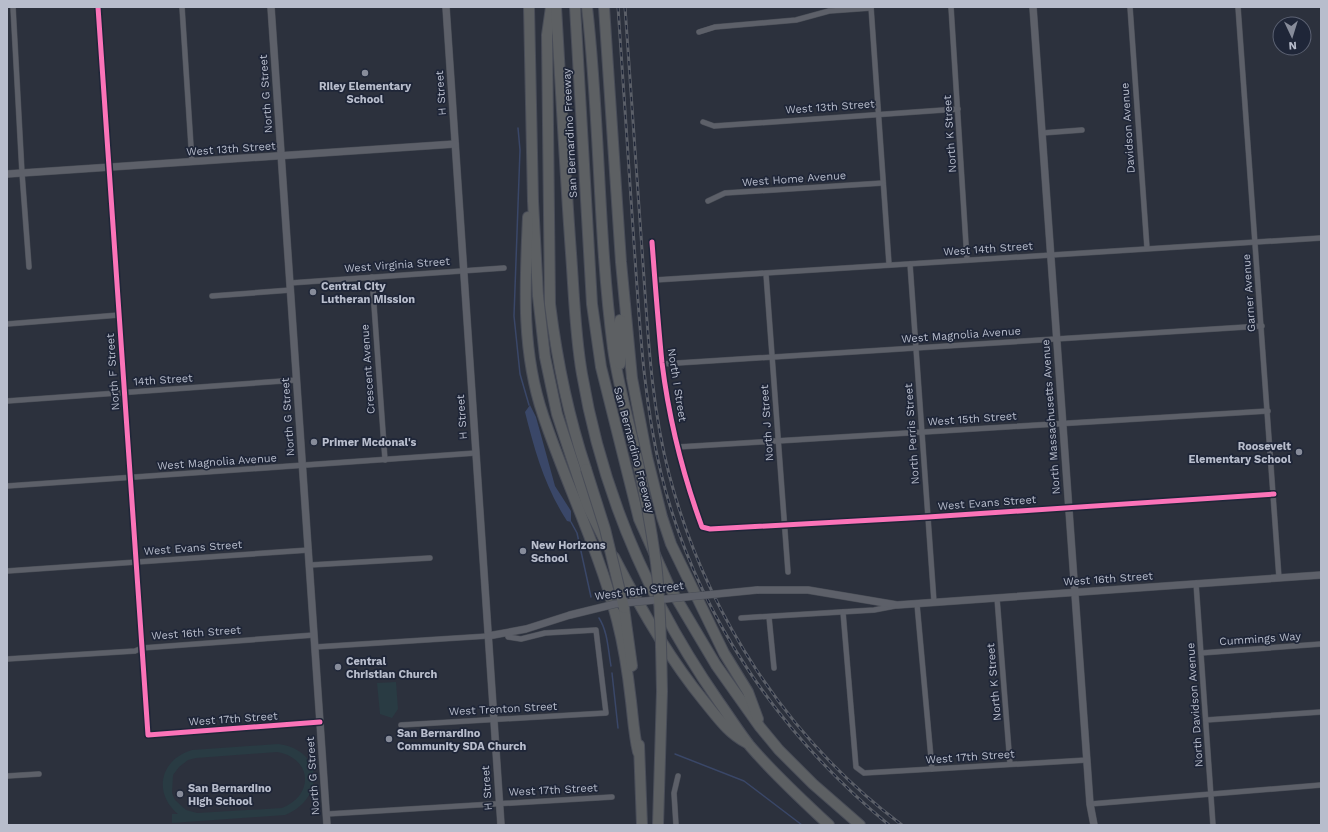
<svg xmlns="http://www.w3.org/2000/svg" width="1328" height="832" viewBox="0 0 1328 832" font-family="'Work Sans',sans-serif">
  <style>
    .green { fill: #293b43; fill-rule: evenodd }
    .water { fill: #3a4768 }
    .lines { fill: none; stroke-linecap: round; stroke-linejoin: round }
    .stream { stroke: #3a4768; stroke-width: 1.5 }
    .minor-casing { stroke: #494d56; stroke-width: 6 }
    .tertiary-casing { stroke: #494d56; stroke-width: 8 }
    .motorway-casing { stroke: #494d58; stroke-width: 12 }
    .minor { stroke: #5d6069; stroke-width: 5 }
    .tertiary { stroke: #5d6069; stroke-width: 7 }
    .motorway { stroke: #5d6063; stroke-width: 10 }
    .rail-casing { stroke: #5b5f68; stroke-width: 3 }
    .rail { stroke: #1f2638; stroke-width: 1.5; stroke-dasharray: 4.5; stroke-linecap: butt }
    .tertiary-bridge-casing { stroke: #494d56; stroke-width: 8; stroke-linecap: butt }
    .motorway-bridge-casing { stroke: #494d58; stroke-width: 12; stroke-linecap: butt }
    .tertiary-bridge { stroke: #5d6069; stroke-width: 7 }
    .motorway-bridge { stroke: #5d6063; stroke-width: 10 }
    .cycleway-casing { stroke: #1f2638; stroke-width: 8 }
    .cycleway { stroke: #fb73b8; stroke-width: 5 }
    .poi-dot { fill: #878c9a; stroke: #1f2638; stroke-width: 1.5 }
    .labels { text-anchor: middle; dominant-baseline: central; stroke-width: 3.5; stroke-linejoin: round; paint-order: stroke }
    .poi-label { font-size: 11px; font-weight: bold; fill: #b8bdcc; stroke: #1f2638; text-anchor: start }
    .street-label { font-size: 11px; fill: #b8bdcc; stroke: #1f2638 }
  </style>
  <rect width="100%" height="100%" fill="#2c313d"/>
  <g class="green">
    <path d="M 396,682 L 398,709 L 392,718 L 380,714 L 377,683 Z"/>
    <path d="M 278,744 C 323,749 326,798 285,815 L 172,823 L 172,814 L 178,814 C 152,792 161,759 192,750 ZM 277,752 C 313,758 314,796 282,808 L 197,813 L 186,810 L 175,800 L 172,793 L 173,775 L 179,767 L 188,760 L 196,758 Z"/>
  </g>
  <path class="water" d="M 530,405 L 536,417 L 555,486 L 571,511 L 571,522 L 567,521 C 545,487 535,452 525,412 Z"/>
  <g class="lines">
    <g class="stream">
      <path d="M 518,128 L 520,150 L 514,316 L 520,374 L 529,405"/>
      <path d="M 571,522 L 577,533 L 591,597"/>
      <path d="M 599,618 C 608,632 608,650 611,666"/>
      <path d="M 612,673 L 618,728"/>
      <path d="M 675,754 L 744,781 L 802,825"/>
    </g>
    <g class="minor-casing">
      <g id="minor">
        <path d="M 13,7 L 22,173 L 29,267"/>
        <path d="M 98,7 L 148,735 L 320,722"/>
        <path d="M 182,7 L 192,162"/>
        <path d="M 871,7 L 889,264"/>
        <path d="M 951,7 L 967,260"/>
        <path d="M 1130,7 L 1147,248"/>
        <path d="M 1238,7 L 1279,578"/>
        <path d="M 699,32 L 715,27 L 796,20 L 829,11 L 871,8"/>
        <path d="M 703,122 L 714,126 L 958,109"/>
        <path d="M 1042,133 L 1082,130"/>
        <path d="M 708,201 L 725,193 L 883,183"/>
        <path d="M 652,242 C 655,282 658,322 662,363 C 669,419 683,475 702,527 L 710,529 L 928,517 L 1274,494"/>
        <path d="M 910,264 L 934,602"/>
        <path d="M 766,274 L 788,572"/>
        <path d="M 372,277 L 385,460"/>
        <path d="M 655,280 L 1321,238"/>
        <path d="M 290,283 L 504,268"/>
        <path d="M 212,296 L 291,290"/>
        <path d="M 7,324 L 119,315"/>
        <path d="M 662,364 L 1262,326"/>
        <path d="M 7,401 L 297,380"/>
        <path d="M 678,447 L 1268,411"/>
        <path d="M 7,486 L 476,453"/>
        <path d="M 310,565 L 430,558"/>
        <path d="M 7,571 L 309,550"/>
        <path d="M 1196,583 L 1213,825"/>
        <path d="M 997,598 L 1010,764"/>
        <path d="M 917,604 L 932,769"/>
        <path d="M 843,612 L 856,767 L 864,773 L 1087,760"/>
        <path d="M 769,617 L 774,668"/>
        <path d="M 741,618 L 874,610 L 895,606"/>
        <path d="M 315,647 L 488,636"/>
        <path d="M 1201,653 L 1321,644"/>
        <path d="M 7,659 L 135,651 L 142,648 L 314,635"/>
        <path d="M 1206,720 L 1321,712"/>
        <path d="M 401,725 L 606,713 L 596,630 L 545,633 L 521,639 L 508,637 L 507,633"/>
        <path d="M 7,776 L 39,774"/>
        <path d="M 1090,804 L 1321,785"/>
        <path d="M 327,814 L 612,797"/>
        <path d="M 676,825 L 674,793 L 678,776"/>
      </g>
    </g>
    <g class="tertiary-casing">
      <g id="tertiary">
        <path d="M 271,7 L 327,825"/>
        <path d="M 446,7 L 501,825"/>
        <path d="M 1033,7 L 1090,804 L 1094,825"/>
        <path d="M 7,174 L 455,144"/>
        <path d="M 757,590 L 808,590 L 897,605 L 1321,575"/>
        <path d="M 488,636 L 526,629 L 570,615"/>
      </g>
    </g>
    <g class="motorway-casing">
      <g id="motorway">
        <path d="M 529,7 L 533,201 L 538,296 L 545,357 L 557,414 L 587,505 L 606,543"/>
        <path d="M 551,7 L 547,35 L 550,304 C 557,360 568,415 586,469"/>
        <path d="M 556,7 C 561,89 565,171 571,253 C 574,293 575,334 582,374 C 602,493 650,603 719,702 C 729,716 739,732 750,746 C 774,774 802,800 829,825"/>
        <path d="M 575,7 L 592,304 L 601,367 L 639,519 L 669,586 L 716,665 L 760,727 L 779,750 L 813,784 L 860,825"/>
        <path d="M 587,7 C 600,120 598,235 613,348 C 617,378 625,407 632,437"/>
        <path d="M 604,7 L 621,262 L 632,378 L 647,457 L 662,517 L 671,544 L 724,653 L 748,692 L 758,719"/>
        <path d="M 528,217 C 525,284 521,350 543,415 C 566,484 599,550 617,620 C 624,647 628,674 631,701 C 633,718 634,735 638,752"/>
        <path d="M 620,364 L 620,320"/>
        <path d="M 614,557 C 640,608 668,657 704,701 C 718,718 728,733 747,743"/>
        <path d="M 624,608 L 632,666"/>
        <path d="M 639,745 L 642,825"/>
        <path d="M 658,825 L 662,691"/>
      </g>
    </g>
    <use href="#minor" class="minor"/>
    <use href="#tertiary" class="tertiary"/>
    <use href="#motorway" class="motorway"/>
    <g class="rail-casing">
      <g id="rail">
        <path d="M 618,7 C 624,91 629,175 635,258 C 640,330 644,402 661,473 C 695,613 779,734 889,825"/>
        <path d="M 625,7 C 631,93 637,178 643,264 C 648,334 651,405 669,474 C 705,612 787,739 902,825"/>
      </g>
    </g>
    <use href="#rail" class="rail"/>
    <g class="tertiary-bridge-casing">
      <path id="tertiary-bridge" d="M 570,615 L 615,604 L 757,590"/>
    </g>
    <g class="motorway-bridge-casing">
      <g id="motorway-bridge">
        <path d="M 632,437 C 642,478 650,520 656,563 C 661,605 661,648 662,691"/>
        <path d="M 586,469 L 605,529 L 624,608"/>
      </g>
    </g>
    <use href="#tertiary-bridge" class="tertiary-bridge"/>
    <use href="#motorway-bridge" class="motorway-bridge"/>
    <g class="cycleway-casing">
      <g id="cycleway">
        <path d="M 98,7 L 148,735 L 320,722"/>
        <path d="M 652,242 C 655,282 658,322 662,363 C 669,419 683,475 702,527 L 710,529 L 928,517 L 1274,494"/>
      </g>
    </g>
    <use href="#cycleway" class="cycleway"/>
  </g>
  <g class="poi-dot">
    <circle cx="365" cy="73" r="4"/>
    <circle cx="313" cy="292" r="4"/>
    <circle cx="314" cy="442" r="4"/>
    <circle cx="1299" cy="452" r="4"/>
    <circle cx="523" cy="551" r="4"/>
    <circle cx="338" cy="667" r="4"/>
    <circle cx="389" cy="739" r="4"/>
    <circle cx="180" cy="794" r="4"/>
  </g>
  <g class="labels">
    <g class="poi-label">
      <text x="365" y="86" text-anchor="middle">Riley Elementary<tspan x="365" dy="13">School</tspan></text>
      <text x="321" y="286">Central City<tspan x="321" dy="13">Lutheran Mission</tspan></text>
      <text x="322" y="442">Primer Mcdonal's</text>
      <text x="1291" y="446" text-anchor="end">Roosevelt<tspan x="1291" dy="13">Elementary School</tspan></text>
      <text x="531" y="545">New Horizons<tspan x="531" dy="13">School</tspan></text>
      <text x="346" y="661">Central<tspan x="346" dy="13">Christian Church</tspan></text>
      <text x="397" y="733">San Bernardino<tspan x="397" dy="13">Community SDA Church</tspan></text>
      <text x="188" y="788">San Bernardino<tspan x="188" dy="13">High School</tspan></text>
    </g>
    <g class="street-label">
      <text transform="translate(441 93) rotate(-94)">H Street</text>
      <text transform="translate(266 94) rotate(-94)">North G Street</text>
      <text transform="translate(830 107) rotate(-4)">West 13th Street</text>
      <text transform="translate(1128 128) rotate(-94)">Davidson Avenue</text>
      <text transform="translate(570 133) rotate(-93)">San Bernardino Freeway</text>
      <text transform="translate(950 134) rotate(-94)">North K Street</text>
      <text transform="translate(231 149) rotate(-4)">West 13th Street</text>
      <text transform="translate(794 179) rotate(-4)">West Home Avenue</text>
      <text transform="translate(988 249) rotate(-4)">West 14th Street</text>
      <text transform="translate(397 265) rotate(-4)">West Virginia Street</text>
      <text transform="translate(1249 293) rotate(-94)">Garner Avenue</text>
      <text transform="translate(961 335) rotate(-4)">West Magnolia Avenue</text>
      <text transform="translate(368 369) rotate(-94)">Crescent Avenue</text>
      <text transform="translate(113 372) rotate(-94)">North F Street</text>
      <text transform="translate(163 380) rotate(-4)">14th Street</text>
      <text transform="translate(677 385) rotate(81)">North I Street</text>
      <text transform="translate(288 417) rotate(-94)">North G Street</text>
      <text transform="translate(462 417) rotate(-94)">H Street</text>
      <text transform="translate(1051 417) rotate(-94)">North Massachusetts Avenue</text>
      <text transform="translate(972 419) rotate(-4)">West 15th Street</text>
      <text transform="translate(767 423) rotate(-94)">North J Street</text>
      <text transform="translate(912 434) rotate(-94)">North Perris Street</text>
      <text transform="translate(634 450) rotate(75)">San Bernardino Freeway</text>
      <text transform="translate(217 462) rotate(-4)">West Magnolia Avenue</text>
      <text transform="translate(987 503) rotate(-4)">West Evans Street</text>
      <text transform="translate(193 548) rotate(-4)">West Evans Street</text>
      <text transform="translate(1108 579) rotate(-4)">West 16th Street</text>
      <text transform="translate(639 591) rotate(-7)">West 16th Street</text>
      <text transform="translate(196 633) rotate(-4)">West 16th Street</text>
      <text transform="translate(1260 639) rotate(-4)">Cummings Way</text>
      <text transform="translate(994 682) rotate(-95)">North K Street</text>
      <text transform="translate(1195 705) rotate(-94)">North Davidson Avenue</text>
      <text transform="translate(503 709) rotate(-3)">West Trenton Street</text>
      <text transform="translate(233 719) rotate(-4)">West 17th Street</text>
      <text transform="translate(970 757) rotate(-4)">West 17th Street</text>
      <text transform="translate(313 776) rotate(-94)">North G Street</text>
      <text transform="translate(487 788) rotate(-94)">H Street</text>
      <text transform="translate(553 790) rotate(-3)">West 17th Street</text>
    </g>
  </g>
  <rect width="1328" height="832" fill="none" stroke="#b8bdcc" stroke-width="16"/>
  <g transform="translate(1292 36) rotate(176)"><circle r="19" fill="#1f2638" stroke="#5c6273"/>
  <path d="M0-3L7 15L0 10L-7 15Z" fill="#878c9a"/>
  <text y="-6" font-size="11" font-weight="bold" text-anchor="middle" fill="#b8bdcc">N</text>
  </g>
</svg>
